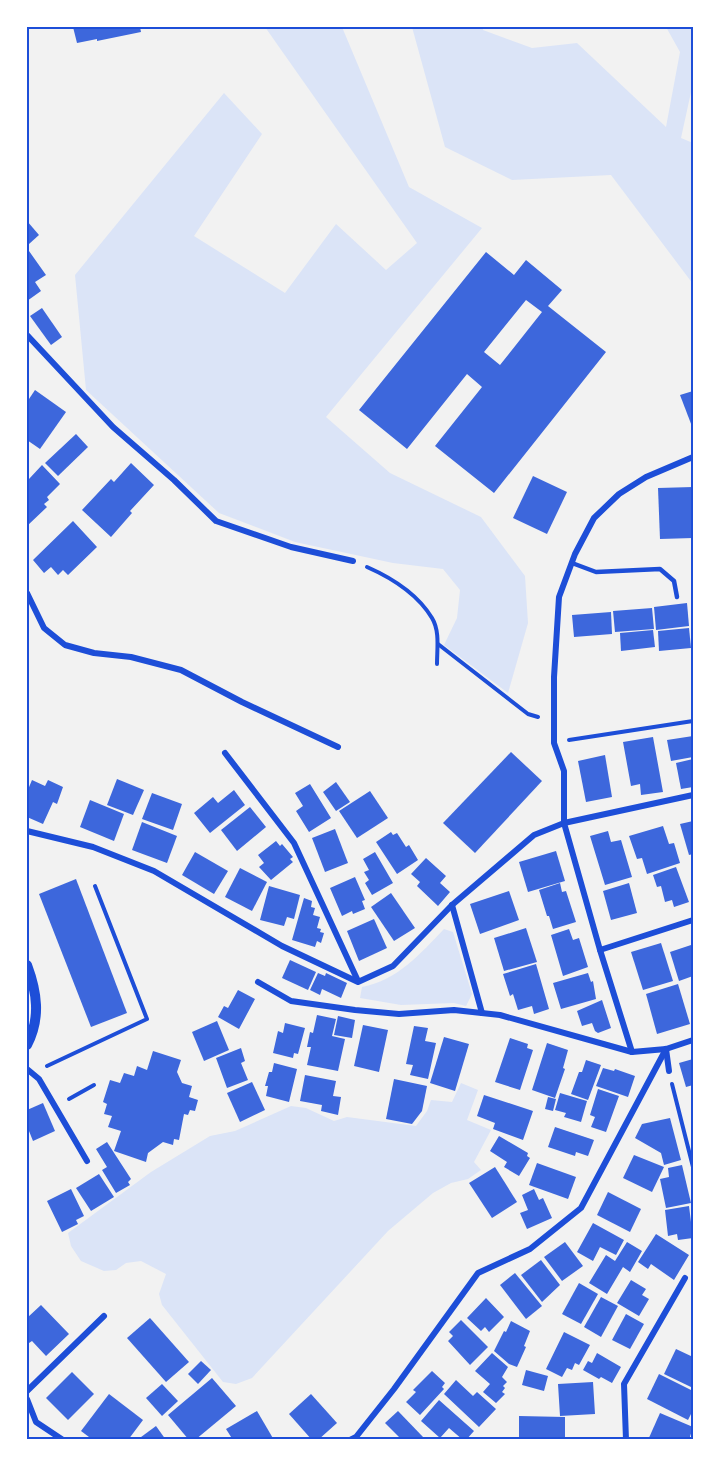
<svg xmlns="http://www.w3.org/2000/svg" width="720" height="1467" viewBox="0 0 720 1467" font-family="Ubuntu,sans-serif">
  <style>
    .green { fill: #dbe4f7 }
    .building { fill: #3d67dc; fill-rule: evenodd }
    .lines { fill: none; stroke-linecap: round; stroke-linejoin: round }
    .path { stroke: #1d4ed8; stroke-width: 4 }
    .service { stroke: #1d4ed8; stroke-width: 4.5 }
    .minor { stroke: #1d4ed8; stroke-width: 6 }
    .tertiary { stroke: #1d4ed8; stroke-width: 10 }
    .neatline { fill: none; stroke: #1d4ed8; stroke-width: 2 }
  </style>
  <rect width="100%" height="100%" fill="#f2f2f2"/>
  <g class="green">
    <path d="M 265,27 L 342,27 L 409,187 L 482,228 L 326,417 L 390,473 L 481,517 L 525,576 L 528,623 L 508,693 L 444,645 L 457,618 L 460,590 L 443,569 L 393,563 L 295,542 L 219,513 L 86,390 L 75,275 L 224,93 L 262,134 L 194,236 L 285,293 L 336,224 L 386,270 L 417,243 Z"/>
    <path d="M 412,27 L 483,27 L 483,30 L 532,48 L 577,43 L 666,127 L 680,52 L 666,27 L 693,27 L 693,83 L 681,138 L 693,143 L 693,284 L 611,175 L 512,180 L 445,147 Z"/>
    <path d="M 444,929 L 453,932 L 472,994 L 466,1006 L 454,1003 L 401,1005 L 360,998 L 362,987 C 398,980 420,954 444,929 Z"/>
    <path d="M 461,1083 L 478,1090 L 467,1120 L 491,1130 L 474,1162 L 481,1170 L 468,1179 L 451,1183 L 433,1193 L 388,1231 L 252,1378 L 236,1384 L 223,1382 L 162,1305 L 159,1294 L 166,1274 L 141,1261 L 126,1263 L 116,1270 L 104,1271 L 81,1261 L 71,1246 L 68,1233 L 151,1172 L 210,1136 L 235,1131 L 291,1106 L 306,1108 L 334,1121 L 347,1117 L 416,1126 L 427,1111 L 431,1100 L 452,1102 Z"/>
  </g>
  <g class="building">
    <path d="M 73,27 L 140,27 L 141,32 L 97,41 L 97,39 L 77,43 Z"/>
    <path d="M 27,221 L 39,235 L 29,244 L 27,241 Z"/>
    <path d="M 29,251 L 46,275 L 35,282 L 41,291 L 27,301 Z"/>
    <path d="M 486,252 L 514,275 L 526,260 L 562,290 L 548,306 L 606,352 L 494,493 L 435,446 L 482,387 L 467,374 L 407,449 L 359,410 ZM 526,300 L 542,312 L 500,365 L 484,352 Z"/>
    <path d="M 42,308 L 62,337 L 51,345 L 30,316 Z"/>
    <path d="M 35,390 L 66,412 L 40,449 L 27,440 L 27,402 Z"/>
    <path d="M 693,391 L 693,429 L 680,395 Z"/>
    <path d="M 76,434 L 88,447 L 58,476 L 45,463 Z"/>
    <path d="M 131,463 L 154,485 L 130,511 L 132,513 L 111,537 L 82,510 L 111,479 L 114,482 Z"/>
    <path d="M 42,465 L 60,484 L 47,497 L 49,500 L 44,504 L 47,507 L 27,526 L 27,478 L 29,479 Z"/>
    <path d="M 533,476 L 567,492 L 547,534 L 513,518 Z"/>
    <path d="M 693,487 L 693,538 L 660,539 L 658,488 Z"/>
    <path d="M 73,521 L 97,547 L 68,575 L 63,570 L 58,575 L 51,567 L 44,573 L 33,560 Z"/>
    <path d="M 687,603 L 689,626 L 656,630 L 654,607 Z"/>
    <path d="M 652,608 L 654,629 L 615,632 L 613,611 Z"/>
    <path d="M 611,612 L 612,634 L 574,637 L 572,615 Z"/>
    <path d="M 689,628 L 691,648 L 659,651 L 658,631 Z"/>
    <path d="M 653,630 L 655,647 L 621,651 L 620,633 Z"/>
    <path d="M 693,736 L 693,757 L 671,761 L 667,740 Z"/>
    <path d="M 653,737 L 663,792 L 641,795 L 640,784 L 631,786 L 623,742 Z"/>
    <path d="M 511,752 L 542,781 L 475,853 L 443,823 Z"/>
    <path d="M 605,755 L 612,797 L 586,802 L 578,761 Z"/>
    <path d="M 693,759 L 693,787 L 681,789 L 676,763 Z"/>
    <path d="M 117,779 L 144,790 L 133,815 L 107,805 Z"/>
    <path d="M 32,780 L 45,786 L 48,780 L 63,787 L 57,804 L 53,802 L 43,824 L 27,817 L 27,792 Z"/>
    <path d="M 336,782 L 350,802 L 336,811 L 323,792 Z"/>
    <path d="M 310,784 L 331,818 L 309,832 L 296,811 L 303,806 L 295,793 Z"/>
    <path d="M 234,790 L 245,805 L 210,833 L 194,813 L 213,797 L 218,803 Z"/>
    <path d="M 370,791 L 388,818 L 357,838 L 339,811 Z"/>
    <path d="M 152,793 L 182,804 L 173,830 L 142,819 Z"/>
    <path d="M 90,800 L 124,814 L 114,841 L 80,827 Z"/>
    <path d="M 250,807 L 266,827 L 237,851 L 221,830 Z"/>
    <path d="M 693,821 L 693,854 L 689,855 L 680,824 Z"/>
    <path d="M 142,822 L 177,836 L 167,863 L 132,850 Z"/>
    <path d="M 663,826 L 669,844 L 674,843 L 680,863 L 647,874 L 642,858 L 637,859 L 629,836 Z"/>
    <path d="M 335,829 L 348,863 L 325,872 L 312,838 Z"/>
    <path d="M 608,831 L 611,842 L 621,840 L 632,877 L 605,885 L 590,836 Z"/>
    <path d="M 391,832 L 393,835 L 397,833 L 406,847 L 409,845 L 418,860 L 397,874 L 376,842 Z"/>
    <path d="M 276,841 L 280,846 L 282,844 L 293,857 L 290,859 L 293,862 L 271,880 L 259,867 L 264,863 L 258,855 Z"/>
    <path d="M 556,851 L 565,881 L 528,892 L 519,862 Z"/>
    <path d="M 195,852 L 228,871 L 214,894 L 182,875 Z"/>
    <path d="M 375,852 L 393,883 L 372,895 L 365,883 L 369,880 L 364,872 L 369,870 L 363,859 Z"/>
    <path d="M 426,858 L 446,876 L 440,883 L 450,892 L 438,906 L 417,886 L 420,882 L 411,874 Z"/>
    <path d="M 676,867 L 689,902 L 674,907 L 672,900 L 665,902 L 661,886 L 657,887 L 653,875 Z"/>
    <path d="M 240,868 L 267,882 L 252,911 L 225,897 Z"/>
    <path d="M 355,877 L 365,900 L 362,901 L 365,909 L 353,914 L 352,911 L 342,916 L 330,888 Z"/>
    <path d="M 76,879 L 127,1013 L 91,1027 L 39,894 Z"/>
    <path d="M 560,883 L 562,892 L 566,891 L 576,922 L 553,929 L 549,916 L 547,916 L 539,890 Z"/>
    <path d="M 629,883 L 637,913 L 611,920 L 603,891 Z"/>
    <path d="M 269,886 L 300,895 L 294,919 L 287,917 L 284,926 L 260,920 Z"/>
    <path d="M 509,891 L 519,920 L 480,934 L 470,904 Z"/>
    <path d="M 391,893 L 415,928 L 394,941 L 371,907 Z"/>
    <path d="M 304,898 L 312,901 L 311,907 L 315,908 L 313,915 L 320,917 L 317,928 L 321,929 L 320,932 L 324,933 L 321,943 L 317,941 L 315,947 L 292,940 Z"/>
    <path d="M 374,919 L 387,948 L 359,961 L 347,931 Z"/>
    <path d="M 526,928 L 537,962 L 504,971 L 494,938 Z"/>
    <path d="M 569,929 L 573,940 L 579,938 L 588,967 L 563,976 L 551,935 Z"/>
    <path d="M 661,943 L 673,981 L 643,990 L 631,952 Z"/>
    <path d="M 691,945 L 693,976 L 679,981 L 670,952 Z"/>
    <path d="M 290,960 L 316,972 L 308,990 L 282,978 Z"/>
    <path d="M 536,964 L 549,1009 L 534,1014 L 532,1006 L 518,1010 L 513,994 L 510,996 L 503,974 Z"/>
    <path d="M 318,973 L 325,976 L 326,973 L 347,983 L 341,998 L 322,989 L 320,995 L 310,990 Z"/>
    <path d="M 588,973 L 591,982 L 593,981 L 596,999 L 561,1009 L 553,983 Z"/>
    <path d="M 678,984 L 690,1024 L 657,1034 L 646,994 Z"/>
    <path d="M 238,990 L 255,999 L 239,1029 L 218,1017 L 224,1006 L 228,1008 Z"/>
    <path d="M 602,1000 L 611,1028 L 598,1033 L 595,1031 L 592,1023 L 582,1026 L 577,1011 Z"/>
    <path d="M 317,1015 L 336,1019 L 332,1036 L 345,1039 L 338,1071 L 307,1065 L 311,1047 L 307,1047 L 310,1032 L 313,1033 Z"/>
    <path d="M 338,1016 L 355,1020 L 352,1038 L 334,1035 Z"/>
    <path d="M 217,1021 L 229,1050 L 204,1061 L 192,1032 Z"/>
    <path d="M 285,1023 L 305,1028 L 298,1054 L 294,1053 L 293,1058 L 273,1053 L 278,1031 L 283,1033 Z"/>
    <path d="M 363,1025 L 388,1030 L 379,1072 L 354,1066 Z"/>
    <path d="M 414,1026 L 428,1028 L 425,1041 L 436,1043 L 428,1079 L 410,1075 L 413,1065 L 406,1064 Z"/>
    <path d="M 444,1037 L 469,1044 L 455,1091 L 430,1083 Z"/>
    <path d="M 510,1038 L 528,1044 L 527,1048 L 533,1050 L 520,1090 L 495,1082 Z"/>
    <path d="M 547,1043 L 568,1050 L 563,1068 L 565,1069 L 555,1098 L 532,1090 Z"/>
    <path d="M 241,1048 L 245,1061 L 241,1063 L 248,1080 L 227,1088 L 216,1058 Z"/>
    <path d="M 153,1051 L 181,1060 L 177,1072 L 182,1083 L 192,1086 L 189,1097 L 198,1100 L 195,1111 L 190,1110 L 188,1115 L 184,1114 L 179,1140 L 174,1139 L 173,1145 L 163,1142 L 148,1153 L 146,1162 L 114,1151 L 121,1131 L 108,1127 L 112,1116 L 104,1114 L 107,1104 L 103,1102 L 110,1080 L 120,1083 L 124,1073 L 134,1076 L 137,1066 L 147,1070 Z"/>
    <path d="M 693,1059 L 693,1085 L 686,1087 L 679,1063 Z"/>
    <path d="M 586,1060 L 601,1065 L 588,1100 L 571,1094 L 579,1072 L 582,1072 Z"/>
    <path d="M 274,1063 L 297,1069 L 289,1102 L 266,1096 L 268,1086 L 265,1086 L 269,1072 L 272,1072 Z"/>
    <path d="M 603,1068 L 614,1071 L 615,1069 L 635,1076 L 628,1097 L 596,1086 Z"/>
    <path d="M 305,1075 L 336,1081 L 333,1096 L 341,1097 L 338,1115 L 321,1111 L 322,1105 L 300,1101 Z"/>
    <path d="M 394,1079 L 427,1086 L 422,1111 L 412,1124 L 386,1119 Z"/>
    <path d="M 252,1082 L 265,1110 L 240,1122 L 227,1093 Z"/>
    <path d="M 598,1089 L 619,1096 L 606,1132 L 591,1127 L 595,1117 L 590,1115 Z"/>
    <path d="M 560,1093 L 587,1101 L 581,1122 L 564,1117 L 566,1113 L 555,1110 Z"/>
    <path d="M 484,1095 L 533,1111 L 523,1140 L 493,1129 L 495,1123 L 477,1116 Z"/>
    <path d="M 548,1097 L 556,1099 L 553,1111 L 545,1109 Z"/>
    <path d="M 43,1103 L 55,1131 L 33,1141 L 27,1126 L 27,1110 Z"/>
    <path d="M 670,1118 L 681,1160 L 664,1165 L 661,1153 L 635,1138 L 642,1124 Z"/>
    <path d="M 555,1127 L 594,1140 L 588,1156 L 576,1152 L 575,1156 L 548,1147 Z"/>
    <path d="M 499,1136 L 528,1153 L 527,1156 L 530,1158 L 519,1176 L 504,1167 L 507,1162 L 490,1151 Z"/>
    <path d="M 107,1142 L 131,1179 L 128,1182 L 130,1185 L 116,1193 L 102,1170 L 107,1167 L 96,1149 Z"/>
    <path d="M 634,1155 L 664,1167 L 652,1192 L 623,1178 Z"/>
    <path d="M 537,1163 L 576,1177 L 568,1199 L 529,1185 Z"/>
    <path d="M 682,1165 L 691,1203 L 666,1208 L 660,1179 L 669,1177 L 668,1168 Z"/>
    <path d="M 495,1167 L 517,1202 L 492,1218 L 469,1183 Z"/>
    <path d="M 99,1174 L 114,1197 L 91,1211 L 76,1188 Z"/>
    <path d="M 71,1189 L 84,1216 L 76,1220 L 78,1224 L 62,1232 L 47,1201 Z"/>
    <path d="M 534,1189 L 539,1200 L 543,1198 L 552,1218 L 527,1229 L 520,1213 L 528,1210 L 522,1195 Z"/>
    <path d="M 608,1192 L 641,1209 L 630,1232 L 597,1215 Z"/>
    <path d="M 689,1206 L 693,1238 L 678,1240 L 677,1234 L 668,1236 L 665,1210 Z"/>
    <path d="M 593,1223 L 624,1240 L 616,1255 L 600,1247 L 593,1261 L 577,1252 Z"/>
    <path d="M 656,1234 L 689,1255 L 674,1280 L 651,1264 L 648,1269 L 638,1262 Z"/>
    <path d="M 565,1242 L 583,1266 L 562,1281 L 544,1257 Z"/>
    <path d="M 627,1242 L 642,1251 L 630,1272 L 623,1267 L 607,1294 L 589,1283 L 606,1255 L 615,1261 Z"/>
    <path d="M 541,1260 L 560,1285 L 542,1302 L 521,1275 Z"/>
    <path d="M 515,1273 L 542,1306 L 526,1319 L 500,1285 Z"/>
    <path d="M 631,1280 L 646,1289 L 642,1295 L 649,1299 L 639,1316 L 617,1303 Z"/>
    <path d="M 579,1283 L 598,1294 L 581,1324 L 562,1314 Z"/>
    <path d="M 601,1297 L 618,1306 L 601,1337 L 584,1327 Z"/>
    <path d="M 486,1298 L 504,1317 L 489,1332 L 485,1327 L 481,1331 L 467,1318 Z"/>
    <path d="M 41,1305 L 69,1334 L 46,1356 L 32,1341 L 29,1343 L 27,1340 L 27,1318 Z"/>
    <path d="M 626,1314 L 644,1324 L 630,1349 L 612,1340 Z"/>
    <path d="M 150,1318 L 189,1362 L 166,1382 L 127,1338 Z"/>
    <path d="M 461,1320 L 488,1347 L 470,1365 L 448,1341 L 453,1336 L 449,1332 Z"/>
    <path d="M 511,1321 L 530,1331 L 524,1346 L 526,1347 L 517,1367 L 509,1364 L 494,1351 L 504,1331 L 506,1332 Z"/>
    <path d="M 564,1332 L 590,1345 L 579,1365 L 575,1363 L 572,1370 L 567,1368 L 562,1377 L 546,1369 Z"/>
    <path d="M 676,1349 L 693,1357 L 693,1388 L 664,1374 Z"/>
    <path d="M 492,1353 L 508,1367 L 502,1377 L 507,1382 L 503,1386 L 505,1388 L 502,1392 L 505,1394 L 496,1403 L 483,1392 L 490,1384 L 475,1371 Z"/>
    <path d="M 597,1353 L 621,1367 L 612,1383 L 601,1377 L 599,1379 L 583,1370 L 588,1361 L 592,1363 Z"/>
    <path d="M 201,1361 L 211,1370 L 198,1384 L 188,1374 Z"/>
    <path d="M 526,1370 L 548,1376 L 544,1391 L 522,1385 Z"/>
    <path d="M 432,1371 L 445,1383 L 442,1387 L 444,1389 L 420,1415 L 406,1402 L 416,1392 L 413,1390 Z"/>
    <path d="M 72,1372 L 94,1394 L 68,1420 L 46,1398 Z"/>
    <path d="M 659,1374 L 693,1391 L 693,1410 L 688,1420 L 647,1399 Z"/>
    <path d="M 212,1378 L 236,1406 L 195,1440 L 189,1440 L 168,1415 Z"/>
    <path d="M 456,1380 L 473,1396 L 477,1392 L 496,1409 L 479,1427 L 444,1394 Z"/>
    <path d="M 593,1382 L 595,1414 L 560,1416 L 558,1384 Z"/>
    <path d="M 162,1384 L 178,1401 L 162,1416 L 146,1398 Z"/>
    <path d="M 109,1394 L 143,1420 L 128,1440 L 93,1440 L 81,1431 Z"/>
    <path d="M 311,1394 L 337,1423 L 318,1440 L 312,1440 L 289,1414 Z"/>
    <path d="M 439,1400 L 474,1431 L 466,1440 L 463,1440 L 449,1428 L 440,1438 L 421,1421 Z"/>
    <path d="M 257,1411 L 274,1440 L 233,1440 L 226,1429 Z"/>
    <path d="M 398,1411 L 424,1438 L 422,1440 L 402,1440 L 385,1423 Z"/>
    <path d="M 660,1413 L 693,1427 L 689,1440 L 648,1440 Z"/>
    <path d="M 519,1416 L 565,1417 L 565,1440 L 519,1440 Z"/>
    <path d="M 156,1426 L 166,1440 L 137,1440 Z"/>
  </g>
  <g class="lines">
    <g class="path">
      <path d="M 367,567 C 392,578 417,593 432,618 C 440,631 437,649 437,664"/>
      <path d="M 438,644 L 528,714 L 538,717"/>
      <path d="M 569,740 L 693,721"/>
      <path d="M 47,1066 L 147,1019 L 95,886"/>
      <path d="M 672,1084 L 693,1167"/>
      <path d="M 69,1099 L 94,1085"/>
    </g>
    <path class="service" d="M 572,563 L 596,572 L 660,569 L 674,581 L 677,597"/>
    <g class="minor">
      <path d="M 27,335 L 113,427 L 174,480 L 216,521 L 291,547 L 353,561"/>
      <path d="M 27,593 L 44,628 L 65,645 L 94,653 L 131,657 L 181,670 L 242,702 L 338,747"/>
      <path d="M 225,753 L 294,843 L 358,981"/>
      <path d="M 27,831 L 93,847 L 154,871 L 282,946 L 358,982 L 393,966 L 452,905 L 534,835 L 564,823 L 693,795"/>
      <path d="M 452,905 L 482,1013"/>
      <path d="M 600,950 L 693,920"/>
      <path d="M 258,982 L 291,1001 L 355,1010 L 399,1014 L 454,1010 L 500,1015 L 632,1052 L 666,1049 L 693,1040"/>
      <path d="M 666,1049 L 669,1071"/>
      <path d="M 632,1052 L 600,950 L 564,823 L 564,771 L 554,743 L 554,677 L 559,597 L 575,554 L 594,518 L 619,494 L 646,477 L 693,457"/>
      <path d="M 27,1069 L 39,1079 L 87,1161"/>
      <path d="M 27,1391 L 104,1316"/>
      <path d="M 27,1399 L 36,1422 L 63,1440"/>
      <path d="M 350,1440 L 356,1437 L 394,1389 L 478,1273 L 530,1249 L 581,1208 L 666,1049"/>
      <path d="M 626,1440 L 624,1384 L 685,1278"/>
    </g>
    <path class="tertiary" d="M 27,965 C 37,992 41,1018 27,1045"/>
  </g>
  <rect width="720" height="1467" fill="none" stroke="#ffffff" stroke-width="57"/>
  <rect x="28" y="28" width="664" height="1410" class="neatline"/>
</svg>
